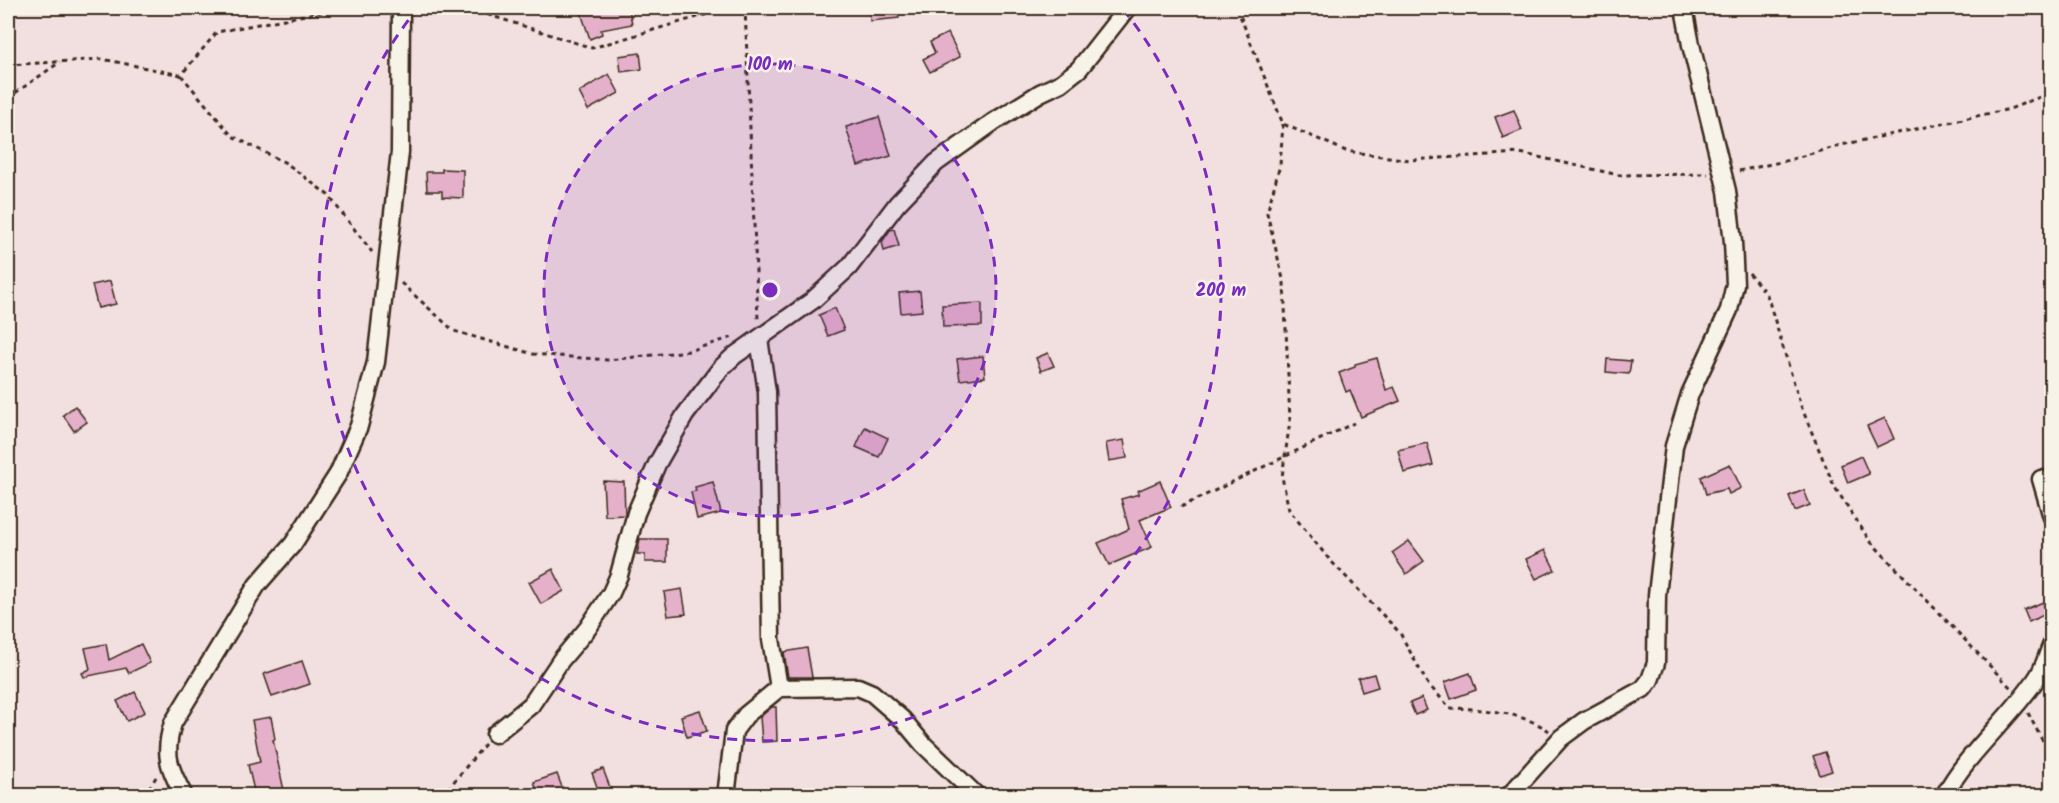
<svg xmlns="http://www.w3.org/2000/svg" width="2059" height="803" viewBox="0 0 2059 803" font-family="Kalam,sans-serif">
  <style>
    .building { fill: #e5b0c9; stroke: #3b2a1e; stroke-width: 1.5 }
    .lines { fill: none; stroke-linecap: round; stroke-linejoin: round }
    .street-casing { stroke: #3b2a1e; stroke-width: 21 }
    .path { stroke: #3b2a1e; stroke-width: 3; stroke-dasharray: 4.5 4.5; stroke-linecap: butt }
    .street { stroke: #f7f3e8; stroke-width: 16 }
    .ring { fill: none; stroke: #7b2cbf; stroke-width: 3; stroke-dasharray: 10 8 }
    .centre { fill: #7b2cbf; stroke: #f7f3e8; stroke-width: 3 }
    .ring-label { font-size: 18px; text-anchor: middle; font-weight: bold; fill: #7b2cbf; stroke: #f7f3e8; stroke-width: 5; stroke-linejoin: round; paint-order: stroke }
  </style>
  <rect width="100%" height="100%" fill="#f2dfdf"/>
  <filter id="ink" filterUnits="userSpaceOnUse"><feTurbulence type="fractalNoise" baseFrequency=".0167" numOctaves="2"/><feDisplacementMap in="SourceGraphic" scale="12" xChannelSelector="R" yChannelSelector="G"/><feConvolveMatrix kernelMatrix="1 2 1 2 8 2 1 2 1" color-interpolation-filters="sRGB"/></filter>
  <g filter="url(#ink)">
    <g class="building">
      <path d="M 597,8 L 629,8 L 632,24 L 601,30 L 602,34 L 590,39 L 581,13 Z"/>
      <path d="M 869,8 L 898,8 L 899,18 L 870,21 Z"/>
      <path d="M 948,33 L 960,57 L 930,72 L 923,59 L 935,53 L 930,42 Z"/>
      <path d="M 640,53 L 642,69 L 621,72 L 619,56 Z"/>
      <path d="M 609,74 L 619,93 L 588,110 L 579,92 Z"/>
      <path d="M 1514,110 L 1522,130 L 1503,138 L 1495,117 Z"/>
      <path d="M 879,117 L 891,156 L 858,166 L 846,127 Z"/>
      <path d="M 442,169 L 463,170 L 463,198 L 442,197 L 442,191 L 427,191 L 426,172 L 442,172 Z"/>
      <path d="M 894,229 L 899,246 L 884,251 L 882,242 L 890,230 Z"/>
      <path d="M 110,281 L 116,304 L 98,308 L 92,285 Z"/>
      <path d="M 920,291 L 922,311 L 901,313 L 899,293 Z"/>
      <path d="M 982,303 L 982,326 L 943,327 L 942,305 Z"/>
      <path d="M 835,308 L 844,330 L 828,336 L 819,315 Z"/>
      <path d="M 1048,353 L 1054,366 L 1041,371 L 1036,358 Z"/>
      <path d="M 983,356 L 985,377 L 960,380 L 957,359 Z"/>
      <path d="M 1377,358 L 1386,390 L 1394,387 L 1400,401 L 1361,417 L 1350,390 L 1346,392 L 1339,373 L 1355,367 L 1355,364 Z"/>
      <path d="M 1607,359 L 1631,361 L 1629,374 L 1606,372 Z"/>
      <path d="M 75,406 L 87,422 L 74,431 L 63,415 Z"/>
      <path d="M 1885,418 L 1894,439 L 1877,447 L 1867,426 Z"/>
      <path d="M 865,427 L 888,438 L 879,457 L 856,447 Z"/>
      <path d="M 1124,440 L 1127,458 L 1109,461 L 1106,443 Z"/>
      <path d="M 1427,443 L 1433,465 L 1404,473 L 1398,450 Z"/>
      <path d="M 1861,456 L 1869,474 L 1848,483 L 1841,465 Z"/>
      <path d="M 1730,464 L 1741,488 L 1729,494 L 1727,489 L 1706,494 L 1701,477 Z"/>
      <path d="M 603,481 L 624,482 L 625,515 L 605,516 Z"/>
      <path d="M 1160,481 L 1171,507 L 1140,520 L 1152,547 L 1109,565 L 1098,543 L 1129,529 L 1121,499 L 1139,494 L 1137,491 Z"/>
      <path d="M 713,482 L 721,513 L 697,519 L 691,492 L 696,491 L 695,487 Z"/>
      <path d="M 1804,490 L 1810,505 L 1795,511 L 1789,496 Z"/>
      <path d="M 640,539 L 667,539 L 667,562 L 645,562 L 645,554 L 637,554 Z"/>
      <path d="M 1409,541 L 1424,561 L 1406,574 L 1392,553 Z"/>
      <path d="M 1545,550 L 1555,570 L 1536,579 L 1526,559 Z"/>
      <path d="M 553,569 L 564,591 L 541,604 L 529,582 Z"/>
      <path d="M 682,589 L 686,614 L 668,616 L 664,592 Z"/>
      <path d="M 2043,602 L 2048,613 L 2029,622 L 2024,610 Z"/>
      <path d="M 106,644 L 109,660 L 141,644 L 150,663 L 129,673 L 126,668 L 84,677 L 82,673 L 90,669 L 85,648 Z"/>
      <path d="M 807,648 L 812,677 L 788,677 L 784,652 Z"/>
      <path d="M 302,661 L 310,684 L 272,697 L 264,674 Z"/>
      <path d="M 1470,673 L 1476,690 L 1451,699 L 1445,682 Z"/>
      <path d="M 1374,674 L 1378,687 L 1362,692 L 1358,678 Z"/>
      <path d="M 135,692 L 145,712 L 127,721 L 117,701 Z"/>
      <path d="M 1422,698 L 1427,710 L 1415,715 L 1410,703 Z"/>
      <path d="M 772,707 L 776,707 L 777,741 L 762,742 L 760,717 Z"/>
      <path d="M 700,710 L 707,731 L 687,737 L 681,716 Z"/>
      <path d="M 271,717 L 275,739 L 273,740 L 285,795 L 255,795 L 248,765 L 260,762 L 252,720 Z"/>
      <path d="M 1825,752 L 1832,771 L 1820,775 L 1813,756 Z"/>
      <path d="M 603,769 L 611,790 L 600,795 L 592,773 Z"/>
      <path d="M 557,774 L 565,795 L 539,795 L 534,782 Z"/>
    </g>
    <g class="lines">
      <g class="street-casing">
        <g id="street">
          <path d="M 2041,479 L 2052,517"/>
          <path d="M 779,688 L 858,687 L 872,693 L 903,720 L 923,744 L 977,796"/>
          <path d="M 495,734 L 531,705 L 561,660 L 588,628 L 611,593 L 619,575 L 636,513 L 657,464 L 685,415 L 721,368 L 734,356 L 812,301 L 849,267 L 897,204 L 936,163 L 992,123 L 1040,93 L 1061,83 L 1079,69 L 1127,8"/>
          <path d="M 184,796 C 169,768 163,754 173,723 L 257,585 L 293,544 L 338,474 L 359,426 L 376,362 L 400,152 L 401,8"/>
          <path d="M 726,796 L 734,731 L 746,715 L 779,688 L 771,639 L 767,392 L 759,339"/>
          <path d="M 1509,796 L 1561,738 L 1584,721 L 1643,689 L 1650,680 L 1656,663 L 1657,595 L 1674,446 L 1690,394 L 1729,310 L 1735,284 L 1733,242 L 1727,191 L 1691,45 L 1684,8"/>
          <path d="M 1944,796 C 1968,751 2009,720 2037,678 C 2044,668 2047,655 2052,644"/>
        </g>
      </g>
      <g class="path">
        <path d="M 452,8 L 486,14 L 592,48 L 728,8"/>
        <path d="M 745,8 L 758,320"/>
        <path d="M 1237,8 L 1283,124 L 1346,151 L 1410,160 L 1520,153 L 1619,175 L 1708,174"/>
        <path d="M 8,65 L 102,59 L 181,75 L 217,32 L 341,8"/>
        <path d="M 181,75 L 232,136 L 286,163 L 328,195 L 372,252"/>
        <path d="M 8,98 L 60,62"/>
        <path d="M 1283,124 L 1280,165 L 1267,213 L 1284,283 L 1290,421 L 1282,477 L 1289,510 L 1329,559 L 1400,633 L 1427,683 L 1450,708 C 1483,709 1522,712 1549,731"/>
        <path d="M 1739,171 L 1785,161 L 1841,145 L 2010,109 L 2052,92"/>
        <path d="M 1749,273 L 1767,295 L 1801,406 L 1834,486 L 1870,541 L 2011,688"/>
        <path d="M 401,283 L 454,331 L 533,354 L 608,360 L 689,351 L 733,337"/>
        <path d="M 1181,507 L 1354,423"/>
        <path d="M 2028,713 L 2052,759"/>
        <path d="M 144,796 L 158,774"/>
        <path d="M 442,796 L 485,744"/>
      </g>
      <use href="#street" class="street"/>
    </g>
  </g>
  <circle cx="770" cy="290" r="226" fill="#7b2cbf" fill-opacity=".12"/>
  <g class="ring">
    <circle cx="770" cy="290" r="226"/>
    <path d="M1123 9A451 451 0 1 1 417 9"/>
  </g>
  <circle cx="770" cy="290" r="9" class="centre"/>
  <g class="ring-label">
    <text x="770" y="70">100 m</text>
    <text x="1221" y="296">200 m</text>
  </g>
  <rect width="2059" height="803" fill="none" stroke="#f7f3e8" stroke-width="30"/>
  <rect x="15" y="15" width="2029" height="773" fill="none" stroke="#3b2a1e" stroke-width="2" filter="url(#ink)"/>
</svg>
